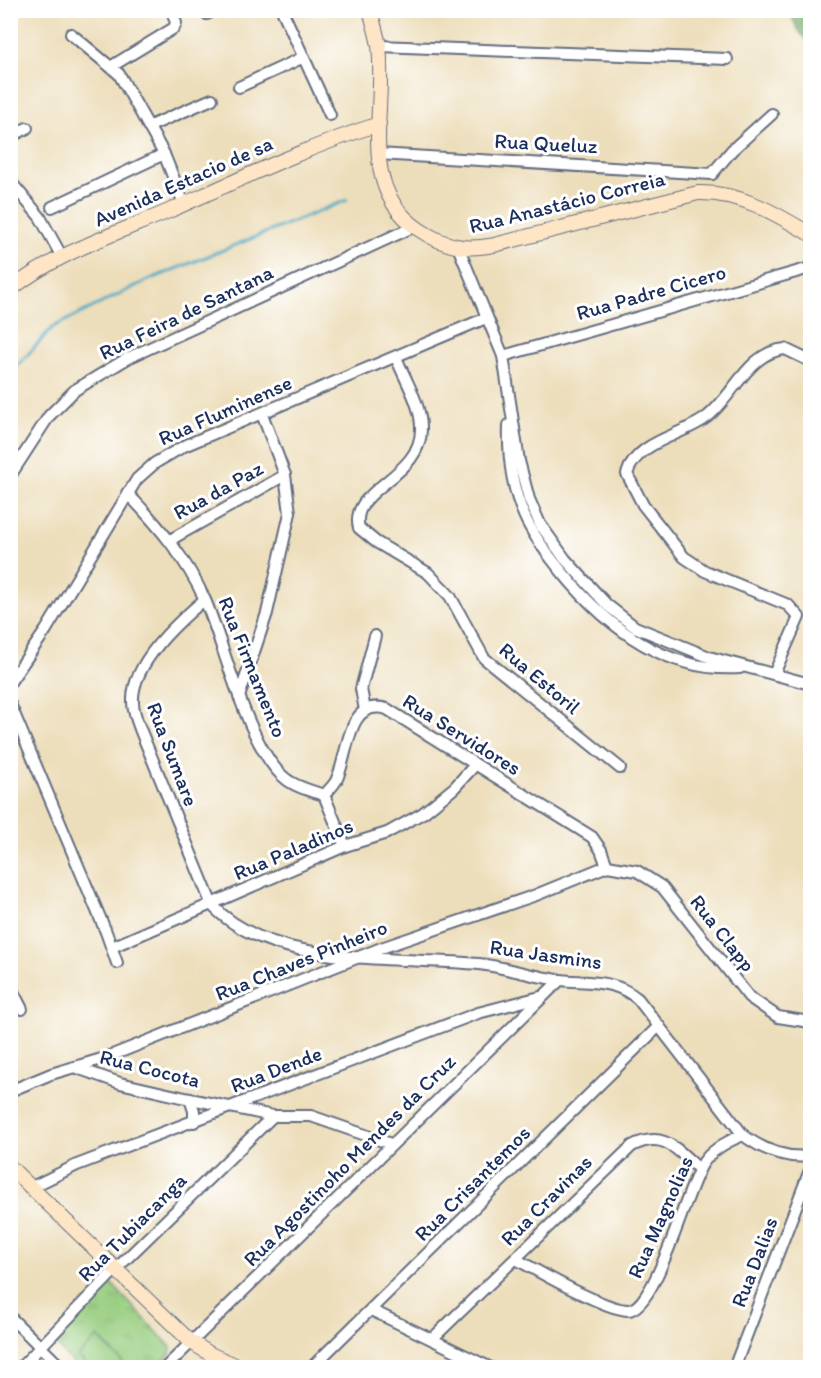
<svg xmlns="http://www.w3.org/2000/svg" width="821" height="1378" viewBox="0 0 821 1378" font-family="Itim,sans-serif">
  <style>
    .forest { fill: url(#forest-firs); stroke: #4a7066; stroke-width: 1.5 }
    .park { fill: url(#park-tufts); stroke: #597e6e; stroke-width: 1.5 }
    .pitch { fill: #97cd7f; stroke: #597e6e; stroke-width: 1.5 }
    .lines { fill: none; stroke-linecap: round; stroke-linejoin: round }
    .stream { stroke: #45a7c5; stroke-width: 3 }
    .street-casing { stroke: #646c7f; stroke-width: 14 }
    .secondary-casing { stroke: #646c7f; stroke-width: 16 }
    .street { stroke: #fff; stroke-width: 10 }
    .secondary { stroke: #fde5c5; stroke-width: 14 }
    .labels { text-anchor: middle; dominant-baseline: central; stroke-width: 6; stroke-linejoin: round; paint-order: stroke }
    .street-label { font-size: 21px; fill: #1b2f5e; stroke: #fff }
  </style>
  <defs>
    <pattern id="forest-firs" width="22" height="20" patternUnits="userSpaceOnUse" patternTransform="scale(1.5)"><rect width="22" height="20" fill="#79b06e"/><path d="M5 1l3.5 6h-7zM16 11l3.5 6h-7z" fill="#62905e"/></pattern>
    <pattern id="park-tufts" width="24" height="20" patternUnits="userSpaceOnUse" patternTransform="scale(1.5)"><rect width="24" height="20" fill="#97cd7f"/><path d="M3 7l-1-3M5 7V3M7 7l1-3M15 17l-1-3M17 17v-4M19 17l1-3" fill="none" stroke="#82b070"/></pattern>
  </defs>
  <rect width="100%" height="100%" fill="#fff"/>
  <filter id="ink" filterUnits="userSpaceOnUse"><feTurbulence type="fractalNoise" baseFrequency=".0167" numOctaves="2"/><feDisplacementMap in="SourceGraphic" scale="12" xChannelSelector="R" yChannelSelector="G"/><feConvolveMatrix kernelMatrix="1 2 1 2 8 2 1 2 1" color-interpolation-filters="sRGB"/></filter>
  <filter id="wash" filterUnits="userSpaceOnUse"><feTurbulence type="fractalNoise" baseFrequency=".008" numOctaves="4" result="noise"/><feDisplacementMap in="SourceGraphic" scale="24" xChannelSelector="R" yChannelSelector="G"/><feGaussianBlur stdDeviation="1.35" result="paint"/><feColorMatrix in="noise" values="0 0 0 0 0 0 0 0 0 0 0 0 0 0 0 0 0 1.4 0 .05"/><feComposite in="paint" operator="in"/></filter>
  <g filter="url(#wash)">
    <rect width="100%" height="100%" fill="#eddebb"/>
    <path class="forest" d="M 788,11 L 810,11 L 810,43 L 800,32 Z"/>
    <path class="park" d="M 110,1282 L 171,1347 L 170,1354 L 157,1367 L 78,1368 L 55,1344 L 56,1338 Z"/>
    <path class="pitch" d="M 98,1337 L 127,1367 L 89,1367 L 78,1356 Z"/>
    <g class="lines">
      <path class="stream" d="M 10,374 L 53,327 L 146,281 L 347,200"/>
    </g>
  </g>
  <g filter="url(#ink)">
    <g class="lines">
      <g class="street-casing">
        <g id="street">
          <path d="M 282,10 L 330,115"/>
          <path d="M 207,14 L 215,10"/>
          <path d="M 379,46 L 727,59"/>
          <path d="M 112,66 L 174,28 L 176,23 L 172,10"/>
          <path d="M 239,87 L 304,57"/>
          <path d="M 150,126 L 212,99"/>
          <path d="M 10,137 L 27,128"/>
          <path d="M 164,154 L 184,204"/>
          <path d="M 378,154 L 712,174"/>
          <path d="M 712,174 L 732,150 L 772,114"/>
          <path d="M 10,181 L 40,217 L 62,257"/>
          <path d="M 52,207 L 164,154 L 119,74 L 71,34"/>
          <path d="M 459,249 L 503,356 L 519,461 L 529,499 L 540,524 L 565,559 L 607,605 L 635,627 L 709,657 L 810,684"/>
          <path d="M 503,356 L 810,268"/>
          <path d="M 396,357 C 404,378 421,404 421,427 C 423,478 348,488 359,528 L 376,542 L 428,573 L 450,596 L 484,658 L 620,768"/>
          <path d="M 509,425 C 508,455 512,488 524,515 C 533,536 548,555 562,572 C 607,627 665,673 740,668"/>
          <path d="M 10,476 L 49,416 L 75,390 L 128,358 L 413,227"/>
          <path d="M 127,493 C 159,526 186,558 205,600 C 224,644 249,751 286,779 C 296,787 311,791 324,795 L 345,846"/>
          <path d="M 170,540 L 285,475"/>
          <path d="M 204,600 C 178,622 131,664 133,702 C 133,712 137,720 140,729 L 212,905 C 271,969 399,956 479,964 C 506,967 533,977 560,980 C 589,983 614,979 638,999 L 743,1135 C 763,1150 785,1159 810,1156"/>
          <path d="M 774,674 L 799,617 L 788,605 L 705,571 L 684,557 L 643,505 L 627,474 C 637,440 683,436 707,417 C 734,396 748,352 785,349 L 810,361"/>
          <path d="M 10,682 L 46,630 L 137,479 L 155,463 L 184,446 L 486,318"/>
          <path d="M 239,697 L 267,613 L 290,513 L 285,475 L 262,414"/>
          <path d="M 10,704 L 106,932 L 117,963"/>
          <path d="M 365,710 L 361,689 L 375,636"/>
          <path d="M 324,795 C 328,791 333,786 336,781 C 349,756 346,697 387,709 L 592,837 L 601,850 L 607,866"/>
          <path d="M 607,866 L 637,871 L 662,887 L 749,997 L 778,1017 L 810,1022"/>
          <path d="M 112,947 L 345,846 L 387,833 L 423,813 L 454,788 L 474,766"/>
          <path d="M 10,986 L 22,1009"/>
          <path d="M 74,1067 L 120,1083 L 181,1097 L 273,1116 L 311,1116 L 391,1144"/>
          <path d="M 10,1091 L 51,1074 L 105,1058 L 384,947 L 536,895 L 607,866"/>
          <path d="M 190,1099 L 194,1111 L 194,1122"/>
          <path d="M 30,1188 L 77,1165 L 478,1013 L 540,997"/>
          <path d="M 516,1259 C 537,1271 606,1310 628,1310 C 656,1310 687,1186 703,1163 C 712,1149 728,1141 743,1135"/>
          <path d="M 371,1310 L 491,1368"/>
          <path d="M 10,1317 L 62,1368"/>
          <path d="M 432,1339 L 632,1146 C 664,1130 676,1149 699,1169"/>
          <path d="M 20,1368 L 116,1269 L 273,1116"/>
          <path d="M 165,1368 L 560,980"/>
          <path d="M 311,1368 L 659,1026"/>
          <path d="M 734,1368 L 810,1170"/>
        </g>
      </g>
      <g class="secondary-casing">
        <g id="secondary">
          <path d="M 370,10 C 373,22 377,34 379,46 C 387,114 353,194 428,235 C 451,248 468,250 494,245 L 698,193 C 740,192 775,213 810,234"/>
          <path d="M 10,290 C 56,253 115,234 169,211 C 238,180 307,147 379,124"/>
          <path d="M 10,1167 L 191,1342 L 212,1355 L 242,1368"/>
        </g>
      </g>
      <use href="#street" class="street"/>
      <use href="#secondary" class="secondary"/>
    </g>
  </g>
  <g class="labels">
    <g class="street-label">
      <text transform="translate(546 143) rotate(3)">Rua Queluz</text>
      <text transform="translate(183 181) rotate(-24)">Avenida Estacio de sa</text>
      <text transform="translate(567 202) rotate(-14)">Rua Anastácio Correia</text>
      <text transform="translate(651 292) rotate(-16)">Rua Padre Cicero</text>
      <text transform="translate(186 312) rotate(-26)">Rua Feira de Santana</text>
      <text transform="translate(225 410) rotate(-24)">Rua Fluminense</text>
      <text transform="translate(218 490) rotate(-29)">Rua da Paz</text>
      <text transform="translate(253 667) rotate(68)">Rua Firmamento</text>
      <text transform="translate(540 678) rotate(40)">Rua Estoril</text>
      <text transform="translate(462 734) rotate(32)">Rua Servidores</text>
      <text transform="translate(173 754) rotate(69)">Rua Sumare</text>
      <text transform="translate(293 849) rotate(-23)">Rua Paladinos</text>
      <text transform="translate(723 933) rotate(52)">Rua Clapp</text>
      <text transform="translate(546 954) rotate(8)">Rua Jasmins</text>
      <text transform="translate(301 960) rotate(-22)">Rua Chaves Pinheiro</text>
      <text transform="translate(150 1068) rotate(14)">Rua Cocota</text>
      <text transform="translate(276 1069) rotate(-21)">Rua Dende</text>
      <text transform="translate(349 1160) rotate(-45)">Rua Agostinoho Mendes da Cruz</text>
      <text transform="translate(472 1183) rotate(-45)">Rua Crisantemos</text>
      <text transform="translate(546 1200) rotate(-45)">Rua Cravinas</text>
      <text transform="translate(660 1217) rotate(-66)">Rua Magnolias</text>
      <text transform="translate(132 1227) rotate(-45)">Rua Tubiacanga</text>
      <text transform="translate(754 1262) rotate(-69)">Rua Dalias</text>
    </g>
  </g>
  <rect width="821" height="1378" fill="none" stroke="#fff" stroke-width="36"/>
</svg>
